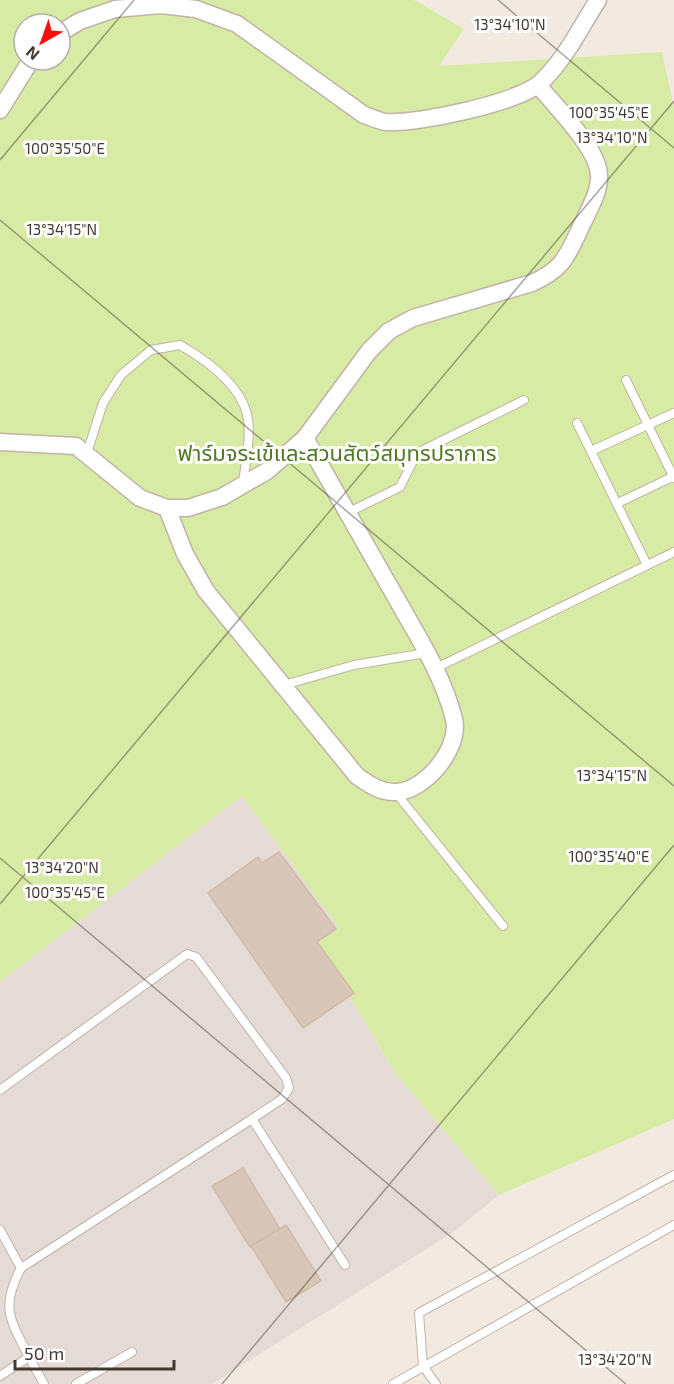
<svg xmlns="http://www.w3.org/2000/svg" width="674" height="1384" viewBox="0 0 674 1384" font-family="'Exo 2','Noto Sans Thai',sans-serif">
  <style>
    .industrial { fill: #e4dbd6 }
    .green { fill: #d7eba5; fill-rule: evenodd }
    .building { fill: #d8c6b8; stroke: #d0baa8; stroke-width: 1.5 }
    .lines { fill: none; stroke-linecap: round; stroke-linejoin: round }
    .service-casing { stroke: #c1b3a6; stroke-width: 10 }
    .minor-casing { stroke: #c1b3a6; stroke-width: 19 }
    .service { stroke: #fff; stroke-width: 8 }
    .minor { stroke: #fff; stroke-width: 16 }
    .ticks { fill: none; stroke: #443931; stroke-width: 1.5; stroke-opacity: 0.45 }
    .labels { text-anchor: middle; dominant-baseline: central; stroke-width: 6; stroke-linejoin: round; paint-order: stroke }
    .park-label { font-size: 22px; fill: #517921; stroke: #fff }
    .ticks-label { font-size: 15px; text-anchor: middle; fill: #443931; stroke: #fff; stroke-width: 6; stroke-linejoin: round; paint-order: stroke }
  </style>
  <rect width="100%" height="100%" fill="#f2eae1"/>
  <path class="industrial" d="M 242,796 L 339,928 L 375,1040 L 396,1074 L 499,1195 L 455,1231 L 212,1384 L 0,1384 L 0,982 Z"/>
  <path class="green" d="M 0,0 L 414,0 L 464,29 L 439,66 L 662,52 L 674,107 L 674,1119 L 499,1195 L 396,1074 L 317,942 L 339,928 L 242,796 L 0,982 ZM 24,24 L 60,24 L 60,60 L 24,60 Z"/>
  <g class="building">
    <path d="M 279,852 L 336,929 L 317,942 L 354,993 L 303,1028 L 208,893 L 258,857 L 262,863 Z"/>
    <path d="M 243,1168 L 280,1229 L 250,1247 L 212,1186 Z"/>
    <path d="M 286,1225 L 321,1281 L 286,1302 L 251,1246 Z"/>
  </g>
  <g class="lines">
    <g class="service-casing">
      <g id="service">
        <path d="M 626,380 L 674,478"/>
        <path d="M 577,423 L 647,565"/>
        <path d="M 591,451 L 674,413"/>
        <path d="M 87,453 L 103,403 L 121,375 L 151,350 L 180,345 C 206,360 239,383 247,414 C 252,436 245,463 243,484"/>
        <path d="M 618,503 L 674,476"/>
        <path d="M 347,513 L 400,487 L 417,453 L 524,400"/>
        <path d="M 434,669 L 674,552"/>
        <path d="M 284,685 L 354,665 L 426,653"/>
        <path d="M 396,793 L 503,926"/>
        <path d="M 0,1090 L 187,954 L 196,957 L 286,1078 L 289,1088 L 282,1099 L 252,1119 L 21,1268 C 0,1308 10,1319 29,1357 L 0,1376"/>
        <path d="M 252,1119 L 345,1265"/>
        <path d="M 0,1230 L 21,1268"/>
        <path d="M 29,1357 L 44,1384"/>
        <path d="M 76,1384 L 132,1352"/>
        <path d="M 393,1384 L 674,1225"/>
        <path d="M 436,1384 L 423,1366 L 419,1313 L 674,1175"/>
      </g>
    </g>
    <g class="minor-casing">
      <g id="minor">
        <path d="M 60,33 L 80,21 L 115,9 L 161,5 L 196,9 L 237,24 L 364,115 C 371,117 379,121 386,122 C 418,124 517,103 540,83 C 565,60 580,28 598,0"/>
        <path d="M 0,110 L 31,60"/>
        <path d="M 0,442 L 76,446 L 140,498 L 167,508 L 188,508 L 222,497 L 267,471 L 305,438 L 369,351 L 389,331 L 413,318 L 532,283 C 561,270 566,259 579,231 C 586,214 600,194 599,175 C 598,148 555,106 538,85"/>
        <path d="M 167,508 L 185,554 L 206,591 L 357,776 C 369,784 379,792 394,792 C 424,793 461,748 454,719 C 443,675 417,635 395,596 C 365,543 335,491 305,438"/>
      </g>
    </g>
    <use href="#service" class="service"/>
    <use href="#minor" class="minor"/>
  </g>
  <path class="ticks" d="M 498,0 L 674,148M 0,160 L 134,0M 0,220 L 674,786M 0,858 L 626,1384M 0,904 L 674,101M 222,1384 L 674,845"/>
  <g class="labels">
    <g class="park-label">
      <text x="337" y="452">ฟาร์มจระเข้และสวนสัตว์สมุทรปราการ</text>
    </g>
  </g>
  <g class="ticks-label">
    <text x="510" y="30">13°34'10"N</text>
    <text x="609" y="118">100°35'45"E</text>
    <text x="612" y="143">13°34'10"N</text>
    <text x="65" y="154">100°35'50"E</text>
    <text x="62" y="235">13°34'15"N</text>
    <text x="612" y="781">13°34'15"N</text>
    <text x="609" y="862">100°35'40"E</text>
    <text x="62" y="873">13°34'20"N</text>
    <text x="65" y="898">100°35'45"E</text>
    <text x="615" y="1365">13°34'20"N</text>
  </g>
  <g transform="translate(42 42) rotate(220)"><circle r="28" fill="#ffffff" stroke="#b4b0ad" stroke-width="1.5"/>
  <path d="M0-4.5L10 22L0 15L-10 22Z" fill="#ff0b10"/>
  <text y="-9" font-size="16" font-weight="bold" text-anchor="middle" fill="#443931">N</text>
  </g>
  <path d="M15 1360v9h159v-9" fill="none" stroke="#443931" stroke-width="3"/>
  <text x="24" y="1360" font-size="18" fill="#443931" stroke="#ffffff" stroke-width="4.5" paint-order="stroke">50 m</text>
</svg>
